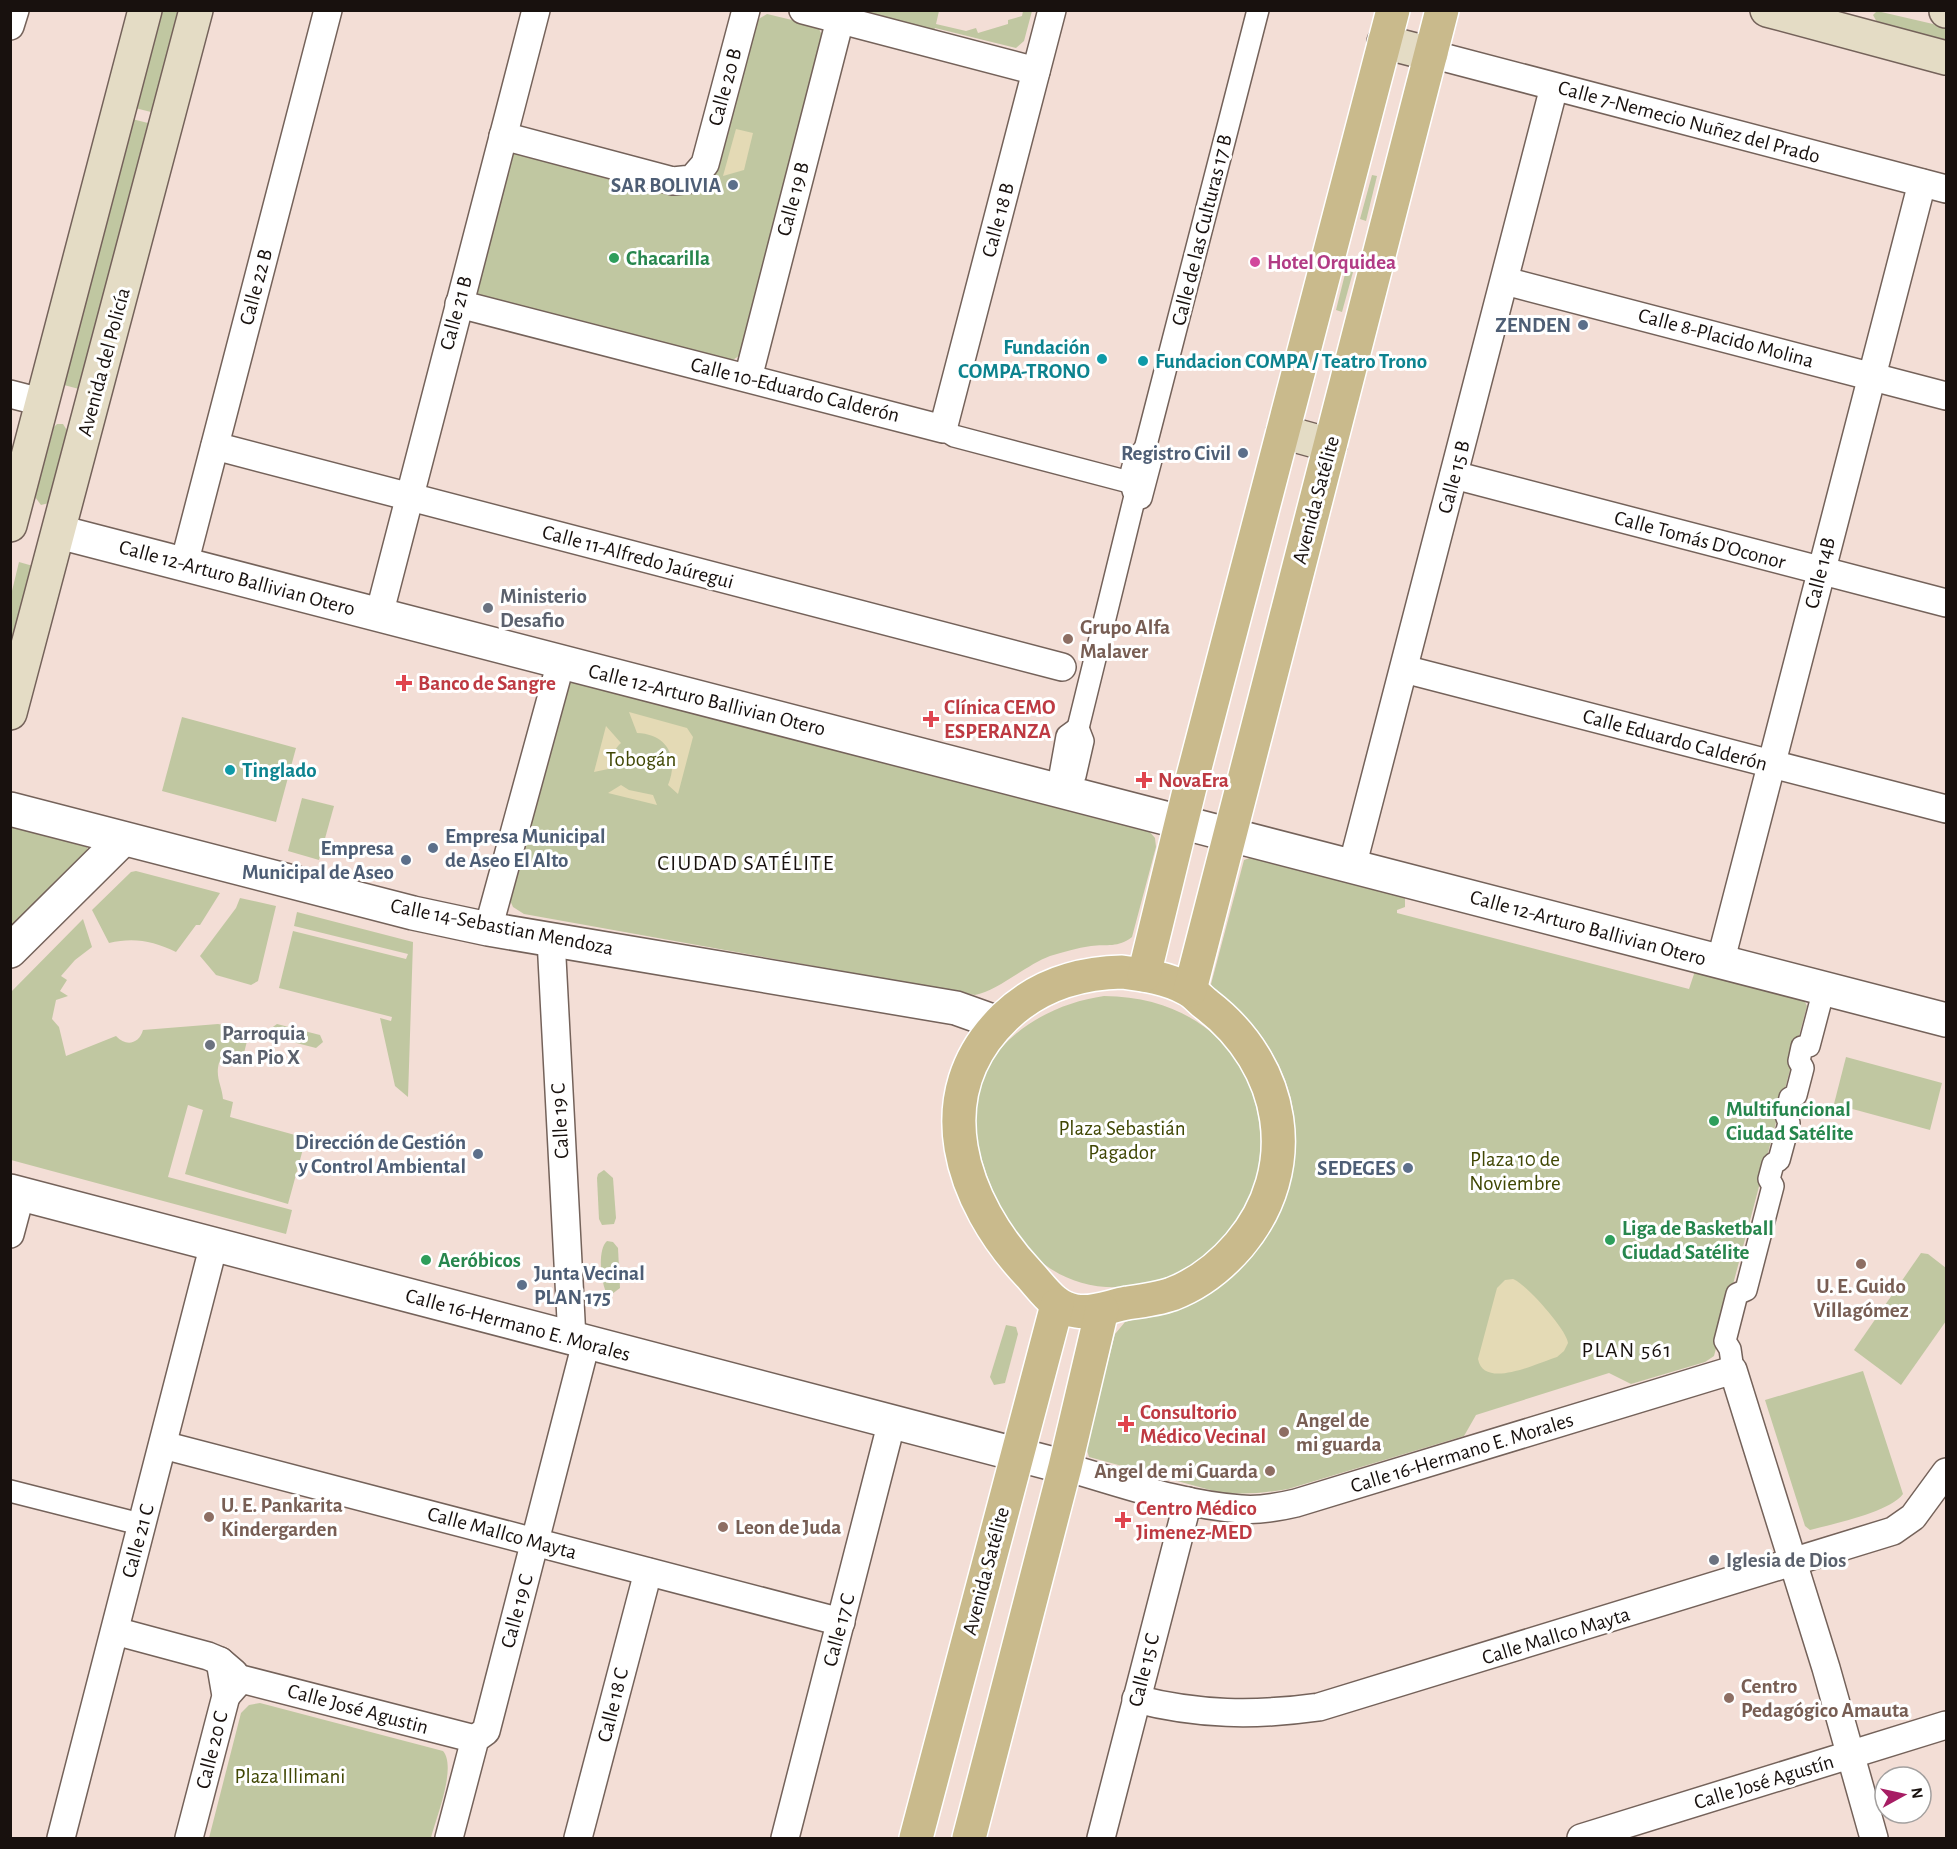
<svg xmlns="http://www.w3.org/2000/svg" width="1957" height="1849" viewBox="0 0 1957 1849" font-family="'Alegreya Sans',sans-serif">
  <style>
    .green { fill: #c0c7a1 }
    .sand { fill: #e4dab5 }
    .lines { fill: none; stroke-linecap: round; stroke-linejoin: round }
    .pedestrian-casing { stroke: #74625a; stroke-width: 24 }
    .minor-casing { stroke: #74625a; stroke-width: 30 }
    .tertiary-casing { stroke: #74625a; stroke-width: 36 }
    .secondary-casing { stroke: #74625a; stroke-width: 36 }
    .primary-casing { stroke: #fff; stroke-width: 36 }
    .pedestrian { stroke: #fff; stroke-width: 21 }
    .minor { stroke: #fff; stroke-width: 27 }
    .tertiary { stroke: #fff; stroke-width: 33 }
    .secondary { stroke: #e4dcc5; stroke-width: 33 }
    .primary { stroke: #c9ba8c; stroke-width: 33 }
    .service-dot { fill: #5c6f8a; stroke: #fff; stroke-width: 2 }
    .leisure-dot { fill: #2e9e5b; stroke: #fff; stroke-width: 2 }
    .hotel-dot { fill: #d1479c; stroke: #fff; stroke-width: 2 }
    .culture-dot { fill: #0f9aa8; stroke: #fff; stroke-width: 2 }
    .worship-dot { fill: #6b7280; stroke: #fff; stroke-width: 2 }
    .education-dot { fill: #8d6e63; stroke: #fff; stroke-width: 2 }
    .health-dot { fill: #e0444e; stroke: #fff; stroke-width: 2 }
    .labels { text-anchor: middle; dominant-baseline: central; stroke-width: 6; stroke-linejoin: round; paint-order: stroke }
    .street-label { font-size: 21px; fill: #18110e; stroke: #fff }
    .service-label { font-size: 21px; font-weight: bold; fill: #4e5e75; stroke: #fff; text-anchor: end }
    .leisure-label { font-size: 21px; font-weight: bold; fill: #27864d; stroke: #fff; text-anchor: start }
    .hotel-label { font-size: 21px; font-weight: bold; fill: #b23c85; stroke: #fff; text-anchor: start }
    .culture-label { font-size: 21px; font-weight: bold; fill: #0d838f; stroke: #fff; text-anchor: start }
    .worship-label { font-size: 21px; font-weight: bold; fill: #5b616d; stroke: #fff; text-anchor: start }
    .education-label { font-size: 21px; font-weight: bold; fill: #785e54; stroke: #fff; text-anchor: start }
    .health-label { font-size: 21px; font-weight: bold; fill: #be3a42; stroke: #fff; text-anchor: start }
    .park-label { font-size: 21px; fill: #404704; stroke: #fff }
    .neighbourhood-label { font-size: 22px; letter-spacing: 1.5px; fill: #18110e; stroke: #fff }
  </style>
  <rect width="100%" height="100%" fill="#f3ded6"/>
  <g class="green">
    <path d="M 161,11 L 178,11 L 151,112 L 135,108 Z"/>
    <path d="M 850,11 L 939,11 L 936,24 L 966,31 L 976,28 L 978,33 L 1008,24 L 1008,20 L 1022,16 L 1023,11 L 1032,11 L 1024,41 L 1016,48 L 935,28 L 933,33 Z"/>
    <path d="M 1877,11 L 1946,27 L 1946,42 L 1878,24 L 1873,15 Z"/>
    <path d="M 767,14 L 813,25 L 818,27 L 823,37 L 739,356 L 731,361 L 475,294 L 510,155 L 513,153 L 677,193 C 692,194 704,187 713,175 L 757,20 Z"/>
    <path d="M 132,119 L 148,123 L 79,389 L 64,385 Z"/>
    <path d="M 1372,175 L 1377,176 L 1366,221 L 1360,219 Z"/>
    <path d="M 1346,270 L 1353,272 L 1342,312 L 1336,310 Z"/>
    <path d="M 57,424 L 63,424 L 68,432 L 49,503 L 41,505 L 35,497 L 54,427 Z"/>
    <path d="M 19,562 L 33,566 L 11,652 L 11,595 Z"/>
    <path d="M 572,682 L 1149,831 L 1155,838 L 1156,847 L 1132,937 C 1118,948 1107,944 1091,946 C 1077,948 1064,952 1050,956 C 1026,965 997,991 975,995 L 524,914 L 513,907 L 508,896 L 568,683 Z"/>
    <path d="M 182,717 L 296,748 L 276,822 L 162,791 Z"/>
    <path d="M 302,798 L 334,806 L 319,860 L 288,851 Z"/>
    <path d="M 11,827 L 87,847 L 88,850 L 11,929 Z"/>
    <path d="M 1252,857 L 1405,897 L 1405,907 L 1397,910 L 1397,913 L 1689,989 L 1695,971 L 1804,1000 L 1807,1006 L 1714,1356 L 1705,1362 L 1631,1384 L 1609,1373 L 1476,1415 L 1464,1436 L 1288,1489 C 1263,1493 1239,1496 1214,1491 L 1089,1457 L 1086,1447 L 1115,1334 L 1125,1322 C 1155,1314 1184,1311 1211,1293 C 1285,1245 1320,1140 1276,1060 C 1268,1044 1257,1028 1244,1016 C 1234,1006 1216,997 1211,984 L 1244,860 Z"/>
    <path d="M 136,871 L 220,893 L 200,925 L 196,925 L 176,952 C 153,941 134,937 109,943 L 92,910 L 131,872 Z"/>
    <path d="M 240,898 L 276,906 L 258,981 L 251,985 L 216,975 L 200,956 L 236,908 Z"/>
    <path d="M 297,912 L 413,942 L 408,1097 L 395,1086 L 380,1018 L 391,1021 L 392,1017 L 279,988 L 293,931 L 406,959 L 408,954 L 294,926 Z"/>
    <path d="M 83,919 L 92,947 L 75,960 L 61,976 L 67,980 L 60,991 L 68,996 L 56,1000 L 52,1019 L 59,1027 L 66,1056 L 116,1036 C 126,1047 139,1044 143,1030 L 218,1024 L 234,1027 L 239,1035 L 248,1037 L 243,1057 L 232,1054 L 219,1063 C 215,1077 222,1086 223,1099 L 233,1102 L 230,1117 L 306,1138 L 288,1204 L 185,1174 L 203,1110 L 188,1105 L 168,1177 L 292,1210 L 286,1234 L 11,1160 L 11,992 Z"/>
    <path d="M 1104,996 C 1309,998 1309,1272 1125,1287 C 1056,1292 1012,1246 991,1186 C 983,1165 976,1143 975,1120 C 973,1048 1041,1005 1104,996 Z"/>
    <path d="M 277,1024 L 320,1035 L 323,1042 L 316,1048 L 273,1037 L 270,1029 Z"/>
    <path d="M 1846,1057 L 1942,1083 L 1930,1130 L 1834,1104 Z"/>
    <path d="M 604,1170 L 613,1178 L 616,1218 L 614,1224 L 602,1225 L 599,1219 L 597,1178 L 598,1174 Z"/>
    <path d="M 607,1241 L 613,1242 L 618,1248 L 620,1288 L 612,1294 L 606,1292 C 601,1281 597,1250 607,1241 Z"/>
    <path d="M 1921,1253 L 1928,1254 L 1946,1268 L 1946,1321 L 1901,1385 L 1854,1350 Z"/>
    <path d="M 1006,1325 L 1016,1327 L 1018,1334 L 1005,1383 L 994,1385 L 990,1377 Z"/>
    <path d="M 1863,1371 L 1903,1494 C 1890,1512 1833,1524 1810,1530 L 1805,1526 L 1765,1400 Z"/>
    <path d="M 260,1703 L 443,1751 C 457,1767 436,1818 431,1838 L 209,1838 L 241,1713 L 249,1705 Z"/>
  </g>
  <g class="sand">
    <path d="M 736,129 L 753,133 L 744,170 L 723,176 Z"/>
    <path d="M 629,712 L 687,728 L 693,737 L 678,794 L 668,785 C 679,758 668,734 637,733 Z"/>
    <path d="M 606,726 L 621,743 C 613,750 611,758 613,768 L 594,772 Z"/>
    <path d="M 621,785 L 629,790 L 653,795 L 657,805 L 608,793 Z"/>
    <path d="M 1513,1279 C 1525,1283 1567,1330 1568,1343 L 1564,1351 L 1557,1357 C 1537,1363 1484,1390 1478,1359 L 1497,1288 L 1505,1280 Z"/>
  </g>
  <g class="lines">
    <g class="pedestrian-casing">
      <g id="pedestrian">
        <path d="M 943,429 L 954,436 L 1129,482"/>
        <path d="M 1145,449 L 1258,10"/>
        <path d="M 1141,498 L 1151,460 L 1145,449"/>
        <path d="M 1078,728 L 1135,496 C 1128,479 1130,461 1145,449"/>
        <path d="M 1060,775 L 1067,736 L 1078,728"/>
        <path d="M 1075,776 L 1083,741 L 1078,728"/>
        <path d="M 1733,1370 L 1730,1349 L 1725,1341 L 1737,1294 L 1746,1290 L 1773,1186 L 1769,1179 L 1773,1164 L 1779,1160 L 1789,1123 L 1786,1115 L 1790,1098 L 1796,1095 L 1803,1068 L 1799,1061 L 1802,1047 L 1809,1046 L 1824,989"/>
        <path d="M 10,1491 L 128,1521"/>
      </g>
    </g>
    <g class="minor-casing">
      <g id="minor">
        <path d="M 803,10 L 1036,71"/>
        <path d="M 10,26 L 15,10"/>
        <path d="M 1431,54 L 1946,189"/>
        <path d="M 503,136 L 673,181 L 692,179 L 705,164 L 746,10"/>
        <path d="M 1505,281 L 1946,396"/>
        <path d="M 459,304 L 943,429 L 1052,10"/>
        <path d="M 748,378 L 840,20"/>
        <path d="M 10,394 L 41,402"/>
        <path d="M 215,446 L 1062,667"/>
        <path d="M 1454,475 L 1946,603"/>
        <path d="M 184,564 L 328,10"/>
        <path d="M 379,615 L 536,10"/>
        <path d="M 1404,669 L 1946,809"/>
        <path d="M 1352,867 L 1554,87"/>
        <path d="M 488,929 L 561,662"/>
        <path d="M 551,939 L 572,1339"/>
        <path d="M 1720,963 L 1922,183"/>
        <path d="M 10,1234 L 21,1193"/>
        <path d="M 163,1445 L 841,1622"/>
        <path d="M 1065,1467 C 1122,1483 1181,1505 1241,1509 C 1259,1511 1279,1507 1296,1503 L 1733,1370 L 1826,1668 L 1874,1838"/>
        <path d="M 115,1631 L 208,1656 L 220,1661 L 234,1673"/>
        <path d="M 226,1696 L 241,1679 L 475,1739"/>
        <path d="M 1136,1699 C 1198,1715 1255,1716 1319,1707 L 1893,1531 L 1913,1517 L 1946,1472"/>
        <path d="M 61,1838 L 214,1244"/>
        <path d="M 189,1838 L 226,1696 L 220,1661"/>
        <path d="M 449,1838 L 475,1739 L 486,1731 L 586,1343"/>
        <path d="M 578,1838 L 648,1572"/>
        <path d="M 785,1838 L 892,1421"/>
        <path d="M 1101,1838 L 1188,1501"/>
        <path d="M 1581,1838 L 1946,1725"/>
      </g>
    </g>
    <g class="tertiary-casing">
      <g id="tertiary">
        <path d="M 59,532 L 1946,1020"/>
        <path d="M 10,809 L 413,913 L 488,929 L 956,1008 L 998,1023"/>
        <path d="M 10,951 L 123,839"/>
        <path d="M 10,1191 L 1065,1467"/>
      </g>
    </g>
    <g class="secondary-casing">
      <g id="secondary">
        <path d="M 1767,10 L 1946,58"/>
        <path d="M 1946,10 L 1946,11"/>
        <path d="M 1384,42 L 1431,54"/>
        <path d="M 1283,432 L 1330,445"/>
        <path d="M 10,525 L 145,10"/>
        <path d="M 10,713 L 196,10"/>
      </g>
    </g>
    <g class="primary-casing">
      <g id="primary">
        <path d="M 1122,972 C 1145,975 1167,978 1187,989 C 1195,993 1200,1000 1207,1005 C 1285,1065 1304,1168 1239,1245 C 1221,1266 1198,1284 1172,1294 C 1158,1299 1142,1301 1127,1303 C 1110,1306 1094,1314 1076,1311 C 1054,1308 1043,1289 1029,1274 C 961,1202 924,1095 1005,1017 C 1037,986 1079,973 1122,972 Z"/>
        <path d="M 1144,975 L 1189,791 L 1393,10"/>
        <path d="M 1190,990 L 1442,10"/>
        <path d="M 916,1838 L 1057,1305"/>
        <path d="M 969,1838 L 1065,1467 L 1102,1310"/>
      </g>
    </g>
    <use href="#pedestrian" class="pedestrian"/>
    <use href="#minor" class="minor"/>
    <use href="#tertiary" class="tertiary"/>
    <use href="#secondary" class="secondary"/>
    <use href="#primary" class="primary"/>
  </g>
  <g class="service-dot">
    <circle cx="733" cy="185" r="6"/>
    <circle cx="1583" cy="325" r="6"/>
    <circle cx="1243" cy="453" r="6"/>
    <circle cx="433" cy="848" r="6"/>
    <circle cx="406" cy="860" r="6"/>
    <circle cx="478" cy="1154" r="6"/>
    <circle cx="1408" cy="1168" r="6"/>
    <circle cx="522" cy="1285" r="6"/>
  </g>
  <g class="leisure-dot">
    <circle cx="614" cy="258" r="6"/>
    <circle cx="1714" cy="1121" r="6"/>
    <circle cx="1610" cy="1240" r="6"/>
    <circle cx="426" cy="1260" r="6"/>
  </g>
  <circle class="hotel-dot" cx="1255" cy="262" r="6"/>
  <g class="culture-dot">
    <circle cx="1102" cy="359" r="6"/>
    <circle cx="1143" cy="361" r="6"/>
    <circle cx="230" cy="770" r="6"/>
  </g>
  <g class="worship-dot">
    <circle cx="488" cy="608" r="6"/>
    <circle cx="210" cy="1045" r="6"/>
    <circle cx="1714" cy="1560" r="6"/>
  </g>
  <g class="education-dot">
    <circle cx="1068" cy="639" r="6"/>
    <circle cx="1861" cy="1264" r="6"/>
    <circle cx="1284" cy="1432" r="6"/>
    <circle cx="1270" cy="1471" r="6"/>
    <circle cx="209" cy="1517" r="6"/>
    <circle cx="723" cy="1527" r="6"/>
    <circle cx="1729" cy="1698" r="6"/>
  </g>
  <g class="health-dot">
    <path d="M401 674h6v6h6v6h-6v6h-6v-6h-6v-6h6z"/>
    <path d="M928 710h6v6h6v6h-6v6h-6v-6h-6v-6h6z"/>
    <path d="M1141 771h6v6h6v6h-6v6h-6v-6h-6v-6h6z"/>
    <path d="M1123 1415h6v6h6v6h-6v6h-6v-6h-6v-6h6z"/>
    <path d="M1120 1511h6v6h6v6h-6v6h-6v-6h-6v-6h6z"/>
  </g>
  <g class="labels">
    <g class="street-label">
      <text transform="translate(725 87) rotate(-75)">Calle 20 B</text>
      <text transform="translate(1689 122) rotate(15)">Calle 7-Nemecio Nuñez del Prado</text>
      <text transform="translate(793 199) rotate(-75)">Calle 19 B</text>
      <text transform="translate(998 220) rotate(-75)">Calle 18 B</text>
      <text transform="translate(1202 230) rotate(-76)">Calle de las Culturas 17 B</text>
      <text transform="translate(256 287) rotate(-75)">Calle 22 B</text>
      <text transform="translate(456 313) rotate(-75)">Calle 21 B</text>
      <text transform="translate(1726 338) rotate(15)">Calle 8-Placido Molina</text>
      <text transform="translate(104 362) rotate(-75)">Avenida del Policía</text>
      <text transform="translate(795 390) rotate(14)">Calle 10-Eduardo Calderón</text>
      <text transform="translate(1454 477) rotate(-75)">Calle 15 B</text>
      <text transform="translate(1316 500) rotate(-75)">Avenida Satélite</text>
      <text transform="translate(1700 540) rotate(15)">Calle Tomás D'Oconor</text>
      <text transform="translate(638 557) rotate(15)">Calle 11-Alfredo Jaúregui</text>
      <text transform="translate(1820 573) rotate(-76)">Calle 14B</text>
      <text transform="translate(237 578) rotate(15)">Calle 12-Arturo Ballivian Otero</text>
      <text transform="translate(707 700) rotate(14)">Calle 12-Arturo Ballivian Otero</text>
      <text transform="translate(1675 740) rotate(15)">Calle Eduardo Calderón</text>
      <text transform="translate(502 927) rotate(11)">Calle 14-Sebastian Mendoza</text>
      <text transform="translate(1588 928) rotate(15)">Calle 12-Arturo Ballivian Otero</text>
      <text transform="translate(560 1121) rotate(-93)">Calle 19 C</text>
      <text transform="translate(518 1325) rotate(15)">Calle 16-Hermano E. Morales</text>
      <text transform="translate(1462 1453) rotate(-17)">Calle 16-Hermano E. Morales</text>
      <text transform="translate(502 1533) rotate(15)">Calle Mallco Mayta</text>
      <text transform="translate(138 1541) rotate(-75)">Calle 21 C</text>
      <text transform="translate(986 1571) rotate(-75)">Avenida Satélite</text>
      <text transform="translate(517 1611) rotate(-75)">Calle 19 C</text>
      <text transform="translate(839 1630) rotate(-75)">Calle 17 C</text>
      <text transform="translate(1556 1636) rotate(-17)">Calle Mallco Mayta</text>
      <text transform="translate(1144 1670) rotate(-76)">Calle 15 C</text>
      <text transform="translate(613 1705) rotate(-76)">Calle 18 C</text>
      <text transform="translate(358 1709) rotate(15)">Calle José Agustin</text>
      <text transform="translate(212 1750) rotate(-76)">Calle 20 C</text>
      <text transform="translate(1764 1782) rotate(-17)">Calle José Agustín</text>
    </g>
    <g class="service-label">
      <text x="721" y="185">SAR BOLIVIA</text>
      <text x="1571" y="325">ZENDEN</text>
      <text x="1231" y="453">Registro Civil</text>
      <text x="445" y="836" text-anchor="start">Empresa Municipal<tspan x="445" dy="24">de Aseo El Alto</tspan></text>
      <text x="394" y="848">Empresa<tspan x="394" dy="24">Municipal de Aseo</tspan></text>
      <text x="466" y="1142">Dirección de Gestión<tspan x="466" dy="24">y Control Ambiental</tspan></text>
      <text x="1396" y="1168">SEDEGES</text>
      <text x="534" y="1273" text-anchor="start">Junta Vecinal<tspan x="534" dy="24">PLAN 175</tspan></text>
    </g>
    <g class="leisure-label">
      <text x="626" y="258">Chacarilla</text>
      <text x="1726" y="1109">Multifuncional<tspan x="1726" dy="24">Ciudad Satélite</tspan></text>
      <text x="1622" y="1228">Liga de Basketball<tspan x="1622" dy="24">Ciudad Satélite</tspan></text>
      <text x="438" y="1260">Aeróbicos</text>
    </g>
    <g class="hotel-label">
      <text x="1267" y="262">Hotel Orquidea</text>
    </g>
    <g class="culture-label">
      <text x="1090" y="347" text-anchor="end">Fundación<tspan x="1090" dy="24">COMPA-TRONO</tspan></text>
      <text x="1155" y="361">Fundacion COMPA / Teatro Trono</text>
      <text x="242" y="770">Tinglado</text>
    </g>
    <g class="worship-label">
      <text x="500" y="596">Ministerio<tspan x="500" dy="24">Desafio</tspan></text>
      <text x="222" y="1033">Parroquia<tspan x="222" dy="24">San Pio X</tspan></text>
      <text x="1726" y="1560">Iglesia de Dios</text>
    </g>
    <g class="education-label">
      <text x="1080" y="627">Grupo Alfa<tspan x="1080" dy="24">Malaver</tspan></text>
      <text x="1861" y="1286" text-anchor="middle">U. E. Guido<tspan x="1861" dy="24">Villagómez</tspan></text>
      <text x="1296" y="1420">Angel de<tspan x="1296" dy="24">mi guarda</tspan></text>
      <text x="1258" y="1471" text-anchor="end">Angel de mi Guarda</text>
      <text x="221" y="1505">U. E. Pankarita<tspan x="221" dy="24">Kindergarden</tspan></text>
      <text x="735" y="1527">Leon de Juda</text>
      <text x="1741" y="1686">Centro<tspan x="1741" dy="24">Pedagógico Amauta</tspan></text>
    </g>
    <g class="health-label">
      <text x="418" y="683">Banco de Sangre</text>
      <text x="944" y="707">Clínica CEMO<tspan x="944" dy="24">ESPERANZA</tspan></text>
      <text x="1158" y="780">NovaEra</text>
      <text x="1140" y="1412">Consultorio<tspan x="1140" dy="24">Médico Vecinal</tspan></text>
      <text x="1136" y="1508">Centro Médico<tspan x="1136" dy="24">Jimenez-MED</tspan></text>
    </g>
    <g class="park-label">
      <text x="641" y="759">Tobogán</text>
      <text x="1122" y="1128">Plaza Sebastián<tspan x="1122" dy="24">Pagador</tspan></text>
      <text x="1515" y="1159">Plaza 10 de<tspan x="1515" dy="24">Noviembre</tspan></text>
      <text x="290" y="1776">Plaza Illimani</text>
    </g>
    <g class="neighbourhood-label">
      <text x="746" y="863">CIUDAD SATÉLITE</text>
      <text x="1627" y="1350">PLAN 561</text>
    </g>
  </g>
  <rect width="1957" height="1849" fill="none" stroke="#18110e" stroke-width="24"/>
  <g transform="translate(1903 1795) rotate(82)"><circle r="28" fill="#ffffff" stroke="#a3a09f" stroke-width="1.5"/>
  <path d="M0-4.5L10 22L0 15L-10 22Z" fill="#a71d64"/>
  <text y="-9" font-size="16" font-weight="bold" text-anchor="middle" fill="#18110e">N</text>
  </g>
</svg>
